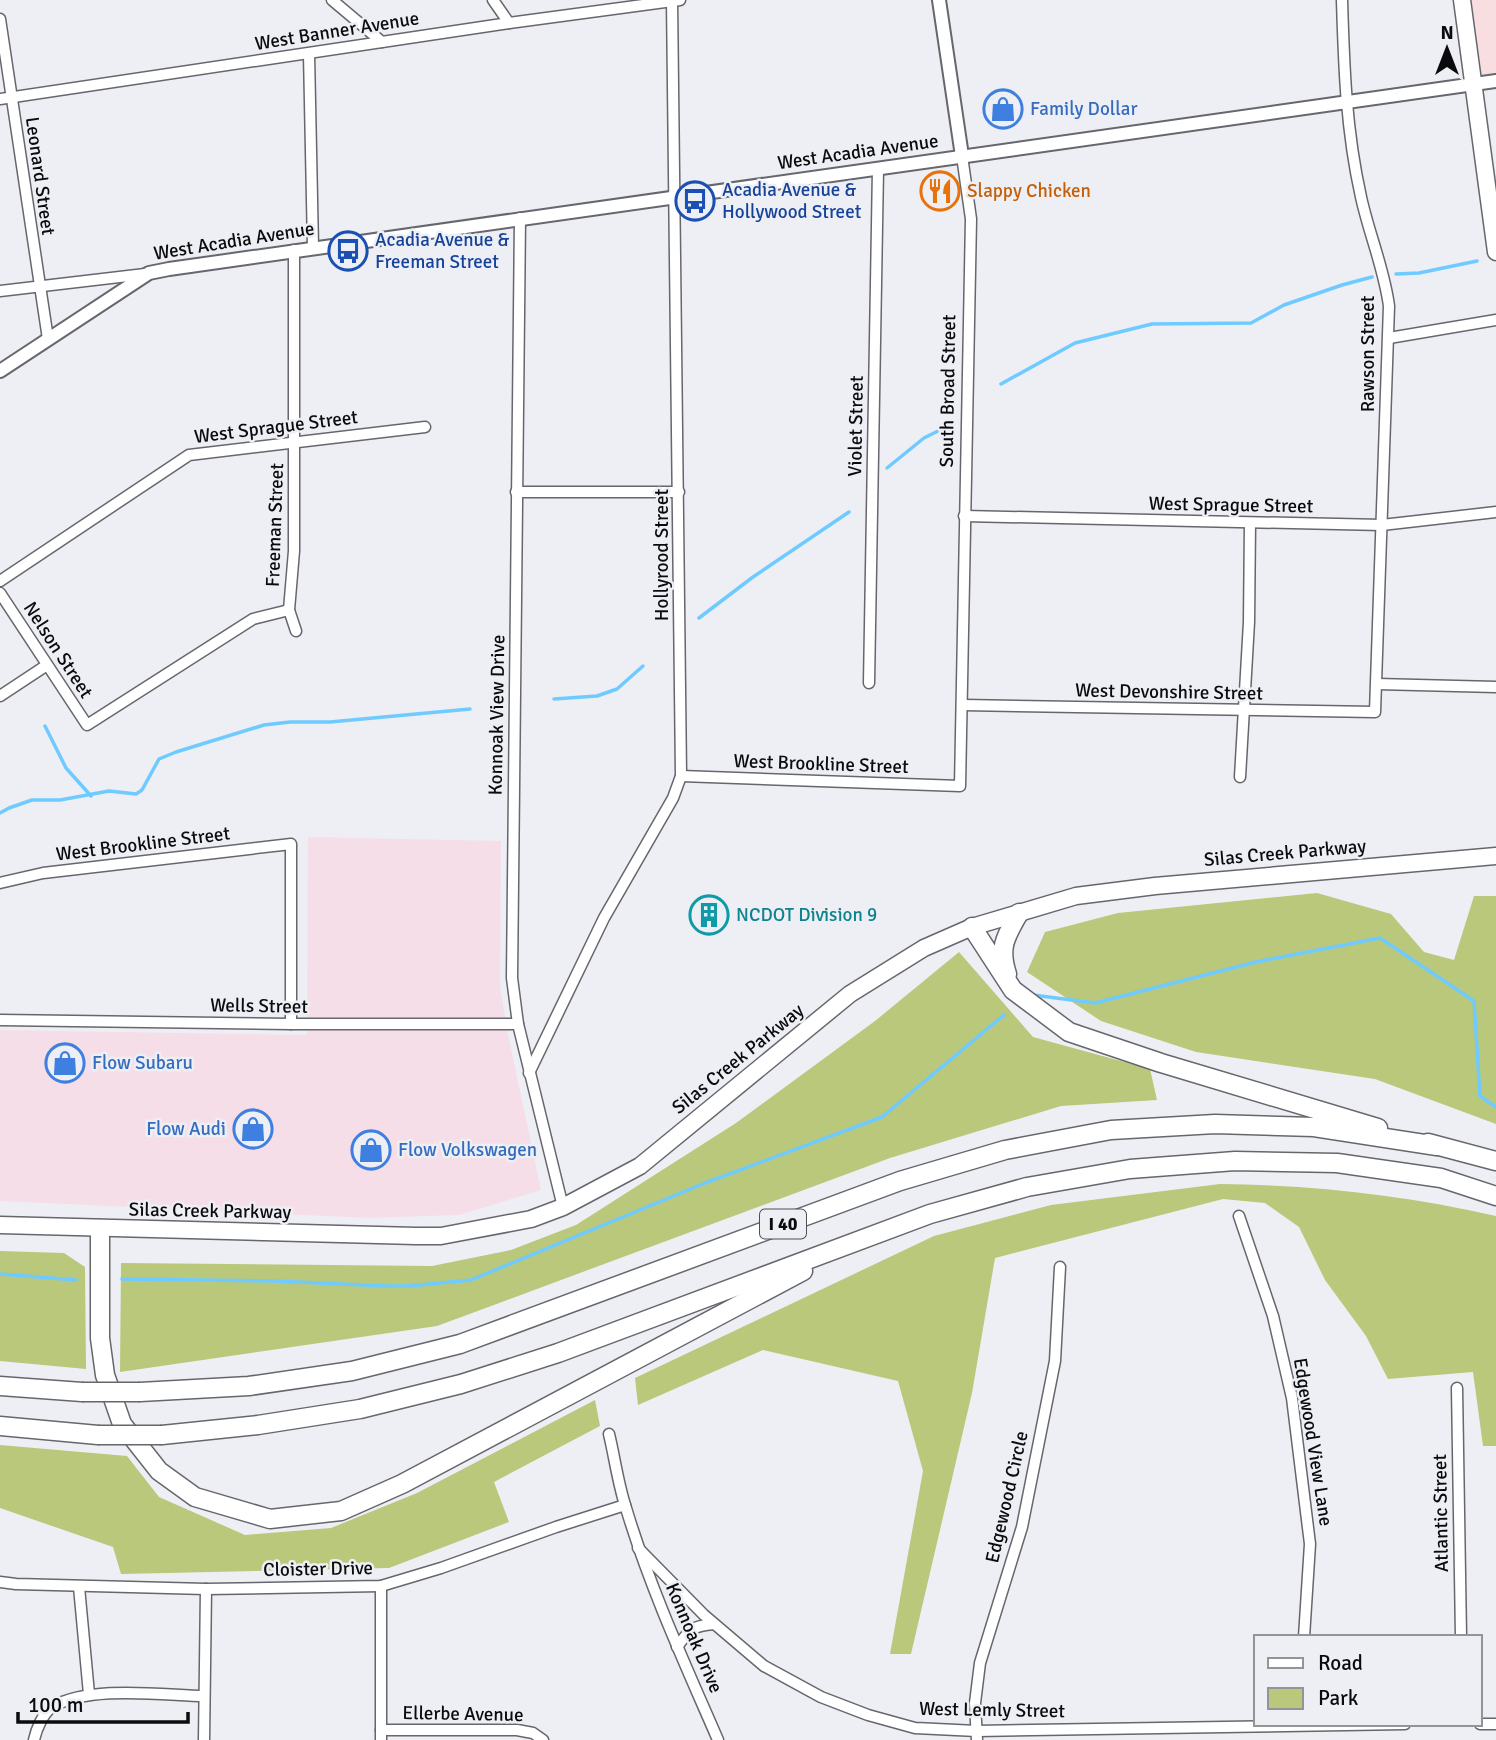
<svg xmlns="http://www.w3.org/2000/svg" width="1496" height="1740" viewBox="0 0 1496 1740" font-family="Signika,sans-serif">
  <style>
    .commercial { fill: #f6dee8 }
    .education { fill: #f9dee1 }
    .green { fill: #b9c87a }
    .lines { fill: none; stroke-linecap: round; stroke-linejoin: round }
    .stream { stroke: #6fcbff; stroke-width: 3.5 }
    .minor-casing { stroke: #66676d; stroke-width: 13 }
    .tertiary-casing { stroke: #66676d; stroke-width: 16 }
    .primary-casing { stroke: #66676d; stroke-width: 19 }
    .motorway-casing { stroke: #66676d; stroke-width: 21 }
    .minor { stroke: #fff; stroke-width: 10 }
    .tertiary { stroke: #fff; stroke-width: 12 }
    .primary { stroke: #fff; stroke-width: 16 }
    .motorway { stroke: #fff; stroke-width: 18 }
    .motorway-bridge-casing { stroke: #66676d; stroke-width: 21; stroke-linecap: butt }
    .motorway-bridge { stroke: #fff; stroke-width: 18 }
    .labels { text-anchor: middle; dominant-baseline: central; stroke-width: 5; stroke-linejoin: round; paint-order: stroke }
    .shield { fill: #edeff5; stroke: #4f4f53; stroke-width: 2 }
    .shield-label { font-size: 18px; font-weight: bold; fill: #0b0b0d }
    .street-label { font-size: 19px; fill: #0b0b0d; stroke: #edeff5 }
    .shop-label { font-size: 19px; fill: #366cbe; stroke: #edeff5; text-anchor: start }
    .transit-label { font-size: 19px; fill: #164399; stroke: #edeff5; text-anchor: start }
    .food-label { font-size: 19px; fill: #c56008; stroke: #edeff5; text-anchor: start }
    .culture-label { font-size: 19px; fill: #0d838f; stroke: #edeff5; text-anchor: start }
  </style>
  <rect width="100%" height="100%" fill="#edeff5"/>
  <path class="commercial" d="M 308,837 L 501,841 L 500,987 L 509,1039 L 541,1190 L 459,1215 L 369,1218 L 0,1201 L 0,1030 L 307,1035 Z"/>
  <path class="education" d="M 1461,0 L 1496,0 L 1496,81 L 1472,84 Z"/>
  <g class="green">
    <path d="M 1317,893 L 1391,914 L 1424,952 L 1454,960 L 1474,896 L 1496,896 L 1496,1124 L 1375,1079 L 1196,1052 L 1101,1021 L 1027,972 L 1045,932 L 1118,913 Z"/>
    <path d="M 959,952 L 1033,1037 L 1150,1069 L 1157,1100 L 1061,1106 L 890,1158 L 437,1326 L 120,1372 L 121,1263 L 432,1266 L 511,1250 L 576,1225 L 736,1123 L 875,1021 Z"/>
    <path d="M 1220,1184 C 1313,1185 1405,1195 1496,1216 L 1496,1446 L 1483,1446 L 1473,1372 L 1388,1379 L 1366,1336 L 1325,1280 L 1299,1227 L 1265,1203 L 1223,1199 L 995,1258 L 972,1393 L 911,1654 L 890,1654 L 923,1471 L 898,1381 L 763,1350 L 638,1405 L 635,1378 L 934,1236 L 1051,1205 Z"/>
    <path d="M 0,1251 L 64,1253 L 85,1267 L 86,1369 L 0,1361 Z"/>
    <path d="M 595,1400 L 600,1426 L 494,1482 L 509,1522 L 389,1568 L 121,1574 L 113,1547 L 0,1508 L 0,1445 L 127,1456 L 159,1497 L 245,1535 L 331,1528 L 417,1493 Z"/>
  </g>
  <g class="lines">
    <g class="stream">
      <path d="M 1396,274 L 1419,273 L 1477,261"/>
      <path d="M 1001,384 L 1075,343 L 1152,324 L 1251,323 L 1284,305 L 1342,285 L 1372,277"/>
      <path d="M 887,468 L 924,438 L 940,430"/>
      <path d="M 699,618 L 753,577 L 849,512"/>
      <path d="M 554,699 L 597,696 L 617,689 L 643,666"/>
      <path d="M 45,726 L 66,768 L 91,796"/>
      <path d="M 0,813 L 9,808 L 32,800 L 60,800 L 109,791 L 136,794 L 142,790 L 159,759 L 176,752 L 264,725 L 290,722 L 330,722 L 470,709"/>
      <path d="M 1033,995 L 1095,1003 L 1256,962 L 1380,938 L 1474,1001 L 1480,1096 L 1496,1107"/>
      <path d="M 0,1274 L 76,1280"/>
      <path d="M 122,1279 L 275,1281 L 385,1286 L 409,1286 L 471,1280 L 705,1183 L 882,1117 L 1004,1015"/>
    </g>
    <g class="minor-casing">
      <g id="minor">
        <path d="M 332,0 L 382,42"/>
        <path d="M 493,0 L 509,23"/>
        <path d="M 0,19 L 48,339"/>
        <path d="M 309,54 L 313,248"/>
        <path d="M 0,99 L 509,23 L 680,0"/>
        <path d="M 520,218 L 512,978 L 518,1024 L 563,1207"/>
        <path d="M 294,250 L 294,551 L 289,610 L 296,631"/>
        <path d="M 0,291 L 145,274"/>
        <path d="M 1389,338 L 1496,320"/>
        <path d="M 516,492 L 679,492"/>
        <path d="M 964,516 L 1382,525 L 1496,512"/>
        <path d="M 0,581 L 189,455 L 425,427"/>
        <path d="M 0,593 L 87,725 L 253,619 L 289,610"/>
        <path d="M 869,683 L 878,169"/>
        <path d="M 1377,684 L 1496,687"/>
        <path d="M 0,696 L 47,665"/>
        <path d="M 963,705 L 1375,712 L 1389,306 C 1384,268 1369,234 1361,197 C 1346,130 1344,68 1342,0"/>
        <path d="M 681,776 L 960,786 L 971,219 L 962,156"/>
        <path d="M 1240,777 L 1249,622 L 1250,523"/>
        <path d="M 0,883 L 43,873 L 291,844 L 291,1024"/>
        <path d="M 0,1020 L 291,1024 L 518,1024"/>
        <path d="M 529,1073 L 604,918 L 673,798 L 681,776 L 672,0"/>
        <path d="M 1239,1216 L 1273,1316 L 1292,1398 L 1310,1544 L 1304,1637"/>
        <path d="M 1457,1388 L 1461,1637"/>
        <path d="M 609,1434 C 615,1459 618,1484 626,1508 C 650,1588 685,1664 718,1740"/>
        <path d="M 638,1548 L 704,1615 L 764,1666 L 821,1697 L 868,1715 L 915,1728 L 977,1731 L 1405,1724"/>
        <path d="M 0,1582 L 16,1584 L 206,1589 L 381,1586 L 441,1568 L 556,1527 L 625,1505"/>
        <path d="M 79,1587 L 89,1694"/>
        <path d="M 677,1647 C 690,1629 692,1626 714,1624"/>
        <path d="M 1480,1724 L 1496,1724"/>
        <path d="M 381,1730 L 517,1730 L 533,1733 L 543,1740"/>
        <path d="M 34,1740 C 36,1730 43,1713 52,1707 C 90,1685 161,1695 204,1696"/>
        <path d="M 204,1740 L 206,1589"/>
        <path d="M 381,1740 L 381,1586"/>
        <path d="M 977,1740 L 975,1703 L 980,1663 L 1022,1527 L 1055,1361 L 1060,1267"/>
      </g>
    </g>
    <g class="tertiary-casing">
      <g id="tertiary">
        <path d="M 939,0 L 962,156"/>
        <path d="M 0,371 L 149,273 L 169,269 L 1496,81"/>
      </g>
    </g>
    <g class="primary-casing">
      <g id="primary">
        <path d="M 1462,0 L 1496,252"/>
        <path d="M 0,1225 L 416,1236 L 441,1236 L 531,1219 L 563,1207 L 640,1166 L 850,994 L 924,948 L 972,927 L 1076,896 L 1155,886 L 1496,856"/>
      </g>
    </g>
    <g class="motorway-casing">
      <g id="motorway">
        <path d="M 972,927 L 1013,990 L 1069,1032 L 1161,1063 L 1378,1128"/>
        <path d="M 1007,974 C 998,947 1006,936 1019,913"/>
        <path d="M 1428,1143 L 1496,1161"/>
        <path d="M 100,1229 L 100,1338 L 105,1375 L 122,1424 L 159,1471 L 195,1497 L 270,1519 L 341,1511 L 402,1484 L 803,1271"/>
        <path d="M 0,1386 L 82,1392"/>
        <path d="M 140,1392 L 249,1386 L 352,1371 L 460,1344 L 900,1181 L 1005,1150 L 1111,1130 L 1215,1124 L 1314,1127 L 1437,1146"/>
        <path d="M 0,1426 L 98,1435"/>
        <path d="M 162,1435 L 258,1425 L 360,1409 L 461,1384 L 558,1353 L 930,1214 L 1027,1187 L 1130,1169 L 1235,1161 L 1337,1163 L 1441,1178 L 1496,1196"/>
      </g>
    </g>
    <use href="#minor" class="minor"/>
    <use href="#tertiary" class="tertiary"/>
    <use href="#primary" class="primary"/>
    <use href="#motorway" class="motorway"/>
    <g class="motorway-bridge-casing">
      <g id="motorway-bridge">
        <path d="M 82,1392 L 140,1392"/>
        <path d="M 98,1435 L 162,1435"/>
      </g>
    </g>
    <use href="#motorway-bridge" class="motorway-bridge"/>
  </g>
  <defs>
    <g id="shop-ring" transform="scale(2.0125)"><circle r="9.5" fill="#edeff5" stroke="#3f7fe0" stroke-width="1.5"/><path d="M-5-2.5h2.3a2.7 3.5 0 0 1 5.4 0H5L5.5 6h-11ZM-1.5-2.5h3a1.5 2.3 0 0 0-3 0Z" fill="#3f7fe0"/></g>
    <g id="restaurant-ring" transform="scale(2.0125)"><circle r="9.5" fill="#edeff5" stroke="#e8710a" stroke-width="1.5"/><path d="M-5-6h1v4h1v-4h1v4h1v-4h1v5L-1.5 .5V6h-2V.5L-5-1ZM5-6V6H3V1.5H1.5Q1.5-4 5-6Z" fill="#e8710a"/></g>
    <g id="bus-ring" transform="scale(2.0125)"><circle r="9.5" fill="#edeff5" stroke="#1a4fb4" stroke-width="1.5"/><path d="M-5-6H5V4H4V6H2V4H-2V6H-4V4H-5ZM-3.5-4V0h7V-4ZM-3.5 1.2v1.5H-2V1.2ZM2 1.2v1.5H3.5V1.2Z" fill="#1a4fb4"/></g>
    <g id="building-ring" transform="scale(2.0125)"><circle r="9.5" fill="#edeff5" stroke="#0f9aa8" stroke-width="1.5"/><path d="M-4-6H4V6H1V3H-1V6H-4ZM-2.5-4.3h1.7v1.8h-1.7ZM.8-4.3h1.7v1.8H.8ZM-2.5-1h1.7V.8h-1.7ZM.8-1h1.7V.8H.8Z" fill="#0f9aa8"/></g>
  </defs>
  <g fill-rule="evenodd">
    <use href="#shop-ring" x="1003" y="109"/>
    <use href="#restaurant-ring" x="940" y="191"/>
    <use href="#bus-ring" x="695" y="201"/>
    <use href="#bus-ring" x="348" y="251"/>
    <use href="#building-ring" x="709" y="915"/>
    <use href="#shop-ring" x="65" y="1063"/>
    <use href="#shop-ring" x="253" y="1129"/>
    <use href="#shop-ring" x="371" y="1150"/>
  </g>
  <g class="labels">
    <rect class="shield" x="760" y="1209.5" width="46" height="29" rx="5"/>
    <g class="shield-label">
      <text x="783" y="1224">I 40</text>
    </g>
    <g class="street-label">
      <text transform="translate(337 31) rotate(-9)">West Banner Avenue</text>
      <text transform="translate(858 152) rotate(-8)">West Acadia Avenue</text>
      <text transform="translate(40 176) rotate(82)">Leonard Street</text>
      <text transform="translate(234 241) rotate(-9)">West Acadia Avenue</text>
      <text transform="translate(1368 354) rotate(-90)">Rawson Street</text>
      <text transform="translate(948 391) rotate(-89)">South Broad Street</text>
      <text transform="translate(856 426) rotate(-89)">Violet Street</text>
      <text transform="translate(276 427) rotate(-7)">West Sprague Street</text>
      <text transform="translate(1231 505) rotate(1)">West Sprague Street</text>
      <text transform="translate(275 525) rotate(-88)">Freeman Street</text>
      <text transform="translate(662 555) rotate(-90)">Hollyrood Street</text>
      <text transform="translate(58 650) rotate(57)">Nelson Street</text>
      <text transform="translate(1169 692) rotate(1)">West Devonshire Street</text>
      <text transform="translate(497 715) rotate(-89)">Konnoak View Drive</text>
      <text transform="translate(821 764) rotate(2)">West Brookline Street</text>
      <text transform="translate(143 844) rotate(-7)">West Brookline Street</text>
      <text transform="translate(1285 853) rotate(-5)">Silas Creek Parkway</text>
      <text transform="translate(259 1006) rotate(1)">Wells Street</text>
      <text transform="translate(738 1059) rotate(-39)">Silas Creek Parkway</text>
      <text transform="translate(210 1211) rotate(1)">Silas Creek Parkway</text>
      <text transform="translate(1313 1442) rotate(81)">Edgewood View Lane</text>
      <text transform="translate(1007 1497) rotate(-77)">Edgewood Circle</text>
      <text transform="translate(1441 1513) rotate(-91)">Atlantic Street</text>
      <text transform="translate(318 1569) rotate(-1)">Cloister Drive</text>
      <text transform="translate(694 1638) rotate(67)">Konnoak Drive</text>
      <text transform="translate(992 1710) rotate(1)">West Lemly Street</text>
      <text transform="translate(463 1714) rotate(1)">Ellerbe Avenue</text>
    </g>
    <g class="shop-label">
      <text x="1030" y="109">Family Dollar</text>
      <text x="92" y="1063">Flow Subaru</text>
      <text x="226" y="1129" text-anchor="end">Flow Audi</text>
      <text x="398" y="1150">Flow Volkswagen</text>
    </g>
    <g class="transit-label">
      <text x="722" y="190">Acadia Avenue &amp;<tspan x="722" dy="22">Hollywood Street</tspan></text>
      <text x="375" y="240">Acadia Avenue &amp;<tspan x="375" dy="22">Freeman Street</tspan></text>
    </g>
    <g class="food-label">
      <text x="967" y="191">Slappy Chicken</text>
    </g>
    <g class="culture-label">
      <text x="736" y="915">NCDOT Division 9</text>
    </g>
  </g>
  <rect x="1254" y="1635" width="228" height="91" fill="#edeff5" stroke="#939498" stroke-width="2"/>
  <rect x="1268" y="1658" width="35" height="10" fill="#ffffff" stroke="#939498" stroke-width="2"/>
  <text x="1318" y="1670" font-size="21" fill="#0b0b0d">Road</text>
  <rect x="1268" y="1688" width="35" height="21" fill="#b9c87a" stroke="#939498" stroke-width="2"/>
  <text x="1318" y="1705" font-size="21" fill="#0b0b0d">Park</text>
  <g transform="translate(1447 49)" stroke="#edeff5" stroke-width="5" paint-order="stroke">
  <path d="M0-5L12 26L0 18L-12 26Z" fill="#0b0b0d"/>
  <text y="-10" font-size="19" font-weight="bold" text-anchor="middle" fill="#0b0b0d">N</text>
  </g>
  <path d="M18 1712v10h170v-10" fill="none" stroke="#0b0b0d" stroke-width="3.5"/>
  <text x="28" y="1712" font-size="21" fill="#0b0b0d" stroke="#edeff5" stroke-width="5" paint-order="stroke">100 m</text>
</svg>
